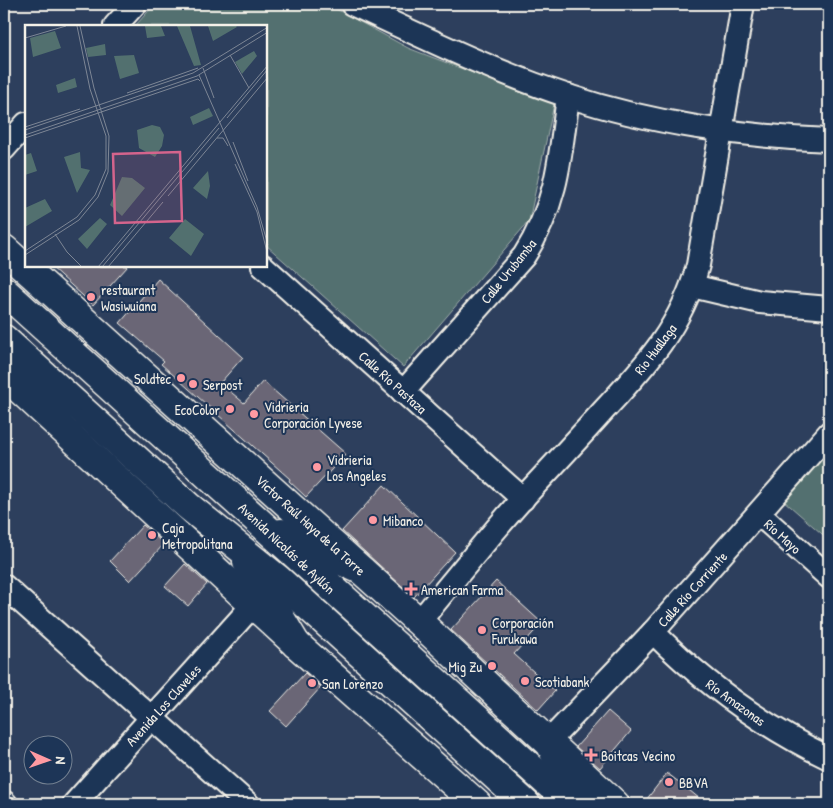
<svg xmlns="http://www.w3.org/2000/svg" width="833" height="808" viewBox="0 0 833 808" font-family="'Patrick Hand',sans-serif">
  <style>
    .green { fill: #52706f; stroke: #a3b0ac }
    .building { fill: #6b6676; stroke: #f4f1e8 }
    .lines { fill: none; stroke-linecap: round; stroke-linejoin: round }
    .street-casing { stroke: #f4f1e8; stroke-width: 26 }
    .secondary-casing { stroke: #f4f1e8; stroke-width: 31 }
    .primary-casing { stroke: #f4f1e8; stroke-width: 31 }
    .street { stroke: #1d3557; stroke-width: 22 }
    .secondary { stroke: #1d3557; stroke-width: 28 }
    .primary { stroke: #1d3557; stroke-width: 28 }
    .poi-dot { fill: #ff9aa2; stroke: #1d3557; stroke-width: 2 }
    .labels { text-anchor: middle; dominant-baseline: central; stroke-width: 4; stroke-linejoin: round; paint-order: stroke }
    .street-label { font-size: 14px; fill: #f4f1e8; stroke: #1d3557 }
    .poi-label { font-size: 14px; fill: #f4f1e8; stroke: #1d3557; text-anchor: start }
    .inset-road { fill: none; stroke: #7d8695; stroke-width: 1 }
    .view { fill: #d4648c; fill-opacity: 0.15; stroke: #d4648c; stroke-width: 2.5 }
    .inset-edge { fill: none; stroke: #f4f1e8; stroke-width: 2.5 }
  </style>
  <rect width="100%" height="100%" fill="#2d3f5d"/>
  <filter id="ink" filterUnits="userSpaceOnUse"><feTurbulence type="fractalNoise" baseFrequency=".02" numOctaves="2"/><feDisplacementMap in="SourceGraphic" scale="10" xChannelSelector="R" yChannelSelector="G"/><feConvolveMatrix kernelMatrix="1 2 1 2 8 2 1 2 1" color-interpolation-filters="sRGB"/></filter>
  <g filter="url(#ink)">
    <g class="green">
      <path d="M 155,4 L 327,4 L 408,48 L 554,104 L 529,221 L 403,367 L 266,245 L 266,26 L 135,26 Z"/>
      <path d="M 829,450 L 829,540 L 783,500 Z"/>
    </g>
    <g class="building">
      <path d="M 50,266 L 128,266 L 93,305 Z"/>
      <path d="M 158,279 L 243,357 L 220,383 L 244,403 L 263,381 L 346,454 L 306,497 L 289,481 L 290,479 L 161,364 L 164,361 L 120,323 Z"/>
      <path d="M 384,485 L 455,552 L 414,597 L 342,531 Z"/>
      <path d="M 143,525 L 164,544 L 130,581 L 110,561 Z"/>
      <path d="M 185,564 L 207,584 L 188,606 L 165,586 Z"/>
      <path d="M 496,581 L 542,623 L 514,654 L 555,691 L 538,710 L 451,630 Z"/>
      <path d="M 305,673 L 321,687 L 286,726 L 270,711 Z"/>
      <path d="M 608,711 L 631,731 L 600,768 L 576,747 Z"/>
      <path d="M 667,773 L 689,790 L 706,804 L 643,804 Z"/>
    </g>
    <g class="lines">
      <g class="street-casing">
        <g id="street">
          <path d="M 352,4 C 423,37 494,72 568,96 C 649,123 744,137 829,140"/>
          <path d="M 115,26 L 135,4"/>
          <path d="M 4,149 L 26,124"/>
          <path d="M 263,266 L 523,499"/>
          <path d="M 692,286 L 760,302 L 829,308"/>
          <path d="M 403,392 L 524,256 C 558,202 560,158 568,96"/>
          <path d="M 759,514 L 829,577"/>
          <path d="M 4,586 L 248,804"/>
          <path d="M 419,622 C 454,580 488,537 524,497 C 551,468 578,439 604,410 C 646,365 682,326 698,265 L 743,4"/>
          <path d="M 653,632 C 706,685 762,726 829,758"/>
          <path d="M 549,741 L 653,632 L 829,433"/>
          <path d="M 4,802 L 6,804"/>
          <path d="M 74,804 L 253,605"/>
        </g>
      </g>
      <g class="secondary-casing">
        <g id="secondary">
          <path d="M 4,249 L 419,622 L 615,804"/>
          <path d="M 4,375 L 296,644 L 477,804"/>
        </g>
      </g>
      <g class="primary-casing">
        <g id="primary">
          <path d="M 4,291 L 571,804"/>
          <path d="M 4,339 L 188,506 L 278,579 L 526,804"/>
          <path d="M 281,533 L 361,570"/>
          <path d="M 247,562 L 296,644"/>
          <path d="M 549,741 L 578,804"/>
        </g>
      </g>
      <use href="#street" class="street"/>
      <use href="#secondary" class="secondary"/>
      <use href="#primary" class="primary"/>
    </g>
  </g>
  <g class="poi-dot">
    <circle cx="91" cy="297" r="5"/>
    <circle cx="181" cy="378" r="5"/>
    <circle cx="193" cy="384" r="5"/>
    <circle cx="230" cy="409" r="5"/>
    <circle cx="254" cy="414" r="5"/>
    <circle cx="317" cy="467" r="5"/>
    <circle cx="373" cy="520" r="5"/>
    <circle cx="152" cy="535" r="5"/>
    <path d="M408.5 581.5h5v5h5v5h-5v5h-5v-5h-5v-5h5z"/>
    <circle cx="482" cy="630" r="5"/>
    <circle cx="492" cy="666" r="5"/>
    <circle cx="525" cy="681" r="5"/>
    <circle cx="312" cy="683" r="5"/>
    <path d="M588.5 747.5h5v5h5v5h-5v5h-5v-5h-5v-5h5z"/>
    <circle cx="669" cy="782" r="5"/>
  </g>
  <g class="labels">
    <g class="street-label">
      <text transform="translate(508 271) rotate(-51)">Calle Urubamba</text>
      <text transform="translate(655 349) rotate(-53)">Rio Huallaga</text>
      <text transform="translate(393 382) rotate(42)">Calle Río Pastaza</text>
      <text transform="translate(311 525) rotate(42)">Víctor Raúl Haya de la Torre</text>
      <text transform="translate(783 536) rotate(42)">Río Mayo</text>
      <text transform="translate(287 548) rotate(43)">Avenida Nicolás de Ayllón</text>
      <text transform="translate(692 589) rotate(-48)">Calle Río Corriente</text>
      <text transform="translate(736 702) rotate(36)">Río Amazonas</text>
      <text transform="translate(163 705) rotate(-48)">Avenida Los Claveles</text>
    </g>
    <g class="poi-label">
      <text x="101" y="289">restaurant<tspan x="101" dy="16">Wasiwuiana</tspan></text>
      <text x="171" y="378" text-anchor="end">Soldtec</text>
      <text x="203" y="384">Serpost</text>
      <text x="264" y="406">Vidrieria<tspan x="264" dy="16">Corporación Lyvese</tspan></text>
      <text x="220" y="409" text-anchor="end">EcoColor</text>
      <text x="327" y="459">Vidrieria<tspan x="327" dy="16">Los Angeles</tspan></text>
      <text x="383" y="520">Mibanco</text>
      <text x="162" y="527">Caja<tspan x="162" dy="16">Metropolitana</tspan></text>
      <text x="421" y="589">American Farma</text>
      <text x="492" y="622">Corporación<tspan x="492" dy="16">Furukawa</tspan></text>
      <text x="482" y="666" text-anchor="end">Mig Zu</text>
      <text x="535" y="681">Scotiabank</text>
      <text x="322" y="683">San Lorenzo</text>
      <text x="601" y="755">Boitcas Vecino</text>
      <text x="679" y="782">BBVA</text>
    </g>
  </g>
  <g transform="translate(25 25)">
    <rect width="242" height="242" fill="#2d3f5d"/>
    <path d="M 120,1 L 136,1 L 140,11 L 122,13 ZM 152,1 L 165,1 L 176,40 L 169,41 ZM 183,1 L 211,1 L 212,2 L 188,16 ZM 30,6 L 36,23 L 8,32 L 5,13 ZM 80,19 L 81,30 L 63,32 L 61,23 ZM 229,26 L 232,31 L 217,49 L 210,37 ZM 109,30 L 114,48 L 95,54 L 89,31 ZM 50,53 L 52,62 L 33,68 L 31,60 ZM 184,83 L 188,91 L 168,100 L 165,92 ZM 127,100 L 135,102 L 139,110 L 137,121 L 130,132 L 114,123 L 112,105 ZM 55,127 L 56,143 L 65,145 L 52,168 L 39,132 ZM 6,128 L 12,146 L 0,150 L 0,130 ZM 183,146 L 185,161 L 182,174 L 168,163 ZM 97,152 L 107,153 L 120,163 L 97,191 L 85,180 ZM 20,174 L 27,186 L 0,202 L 0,183 ZM 75,193 L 82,199 L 62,224 L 53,214 ZM 160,194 L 179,209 L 166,231 L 144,213 Z" fill="#52706f"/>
    <path class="inset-road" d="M 0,13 L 41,1M 205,30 L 224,63M 178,43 L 189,73M 174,50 L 232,182 L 243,220M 102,68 L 173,43M 202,93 L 243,44M 0,102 L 55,84M 0,105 L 168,48 L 243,2M 0,110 L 172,51 L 243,7M 0,113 L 173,54 L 175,56M 192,113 L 198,113 L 203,121M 208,117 L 223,156M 210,139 L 232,187 L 243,231M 143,171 L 243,52M 30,209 L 42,227 L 57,242M 0,226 L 52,192 L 70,170 L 81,144 L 81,111 L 65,64 L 52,1M 0,230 L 54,195 L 73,172 L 83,147 L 84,111 L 69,63 L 55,1M 73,242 L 243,40M 77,242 L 194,103M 83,242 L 138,177"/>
    <path class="view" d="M 155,127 L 157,196 L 90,198 L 88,129 Z"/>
    <rect width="242" height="242" class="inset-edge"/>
  </g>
  <rect width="833" height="808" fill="none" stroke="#1d3557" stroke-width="20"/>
  <rect x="10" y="10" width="813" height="788" fill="none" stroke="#f4f1e8" stroke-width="2" filter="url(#ink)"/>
  <g transform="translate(48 760) rotate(92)"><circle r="24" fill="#1d3557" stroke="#738091"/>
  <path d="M0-4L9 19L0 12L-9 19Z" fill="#ff9aa2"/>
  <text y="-8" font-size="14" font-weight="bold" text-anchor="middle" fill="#f4f1e8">N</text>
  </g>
</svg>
